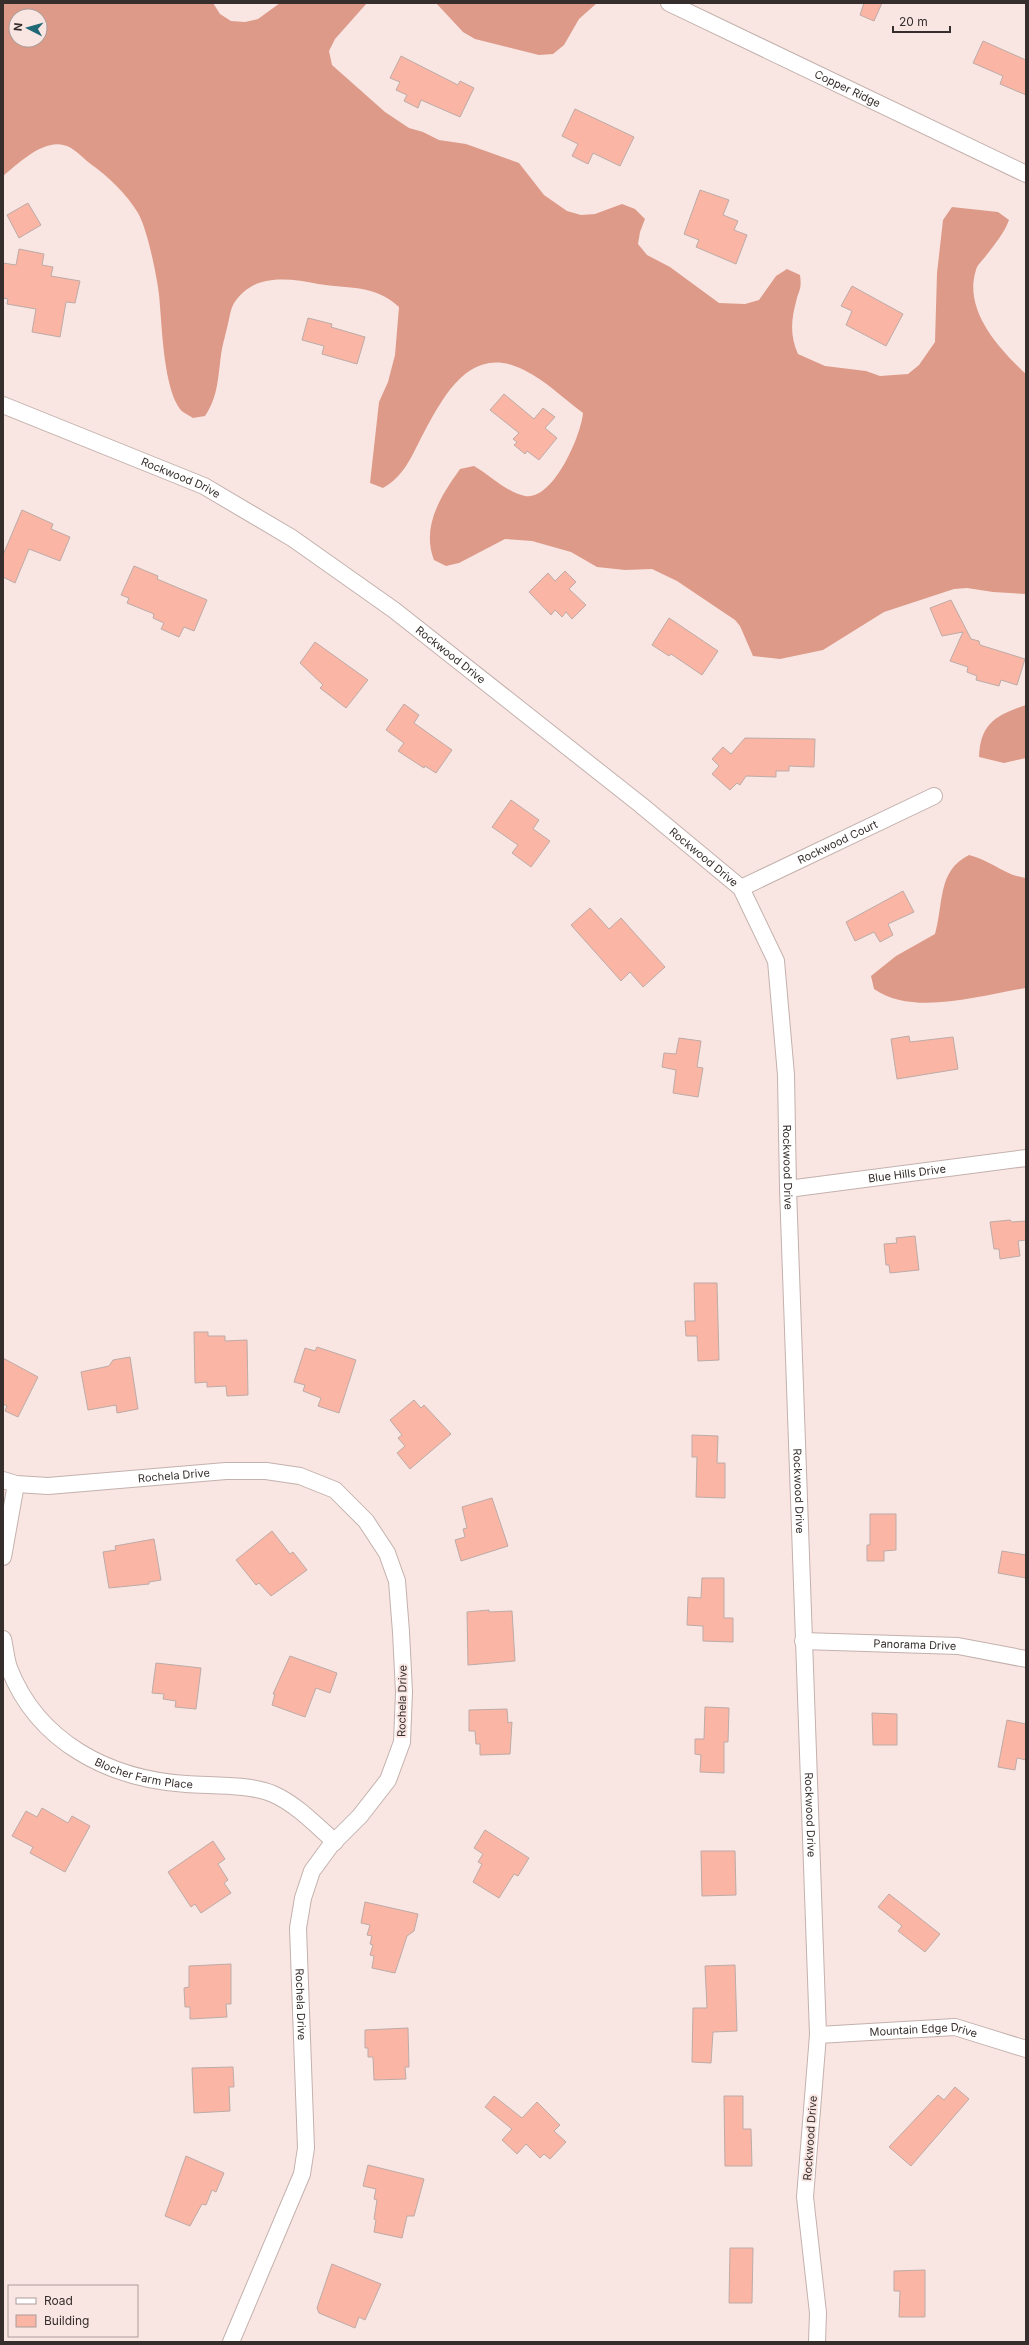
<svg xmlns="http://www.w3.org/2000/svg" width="1029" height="2345" viewBox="0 0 1029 2345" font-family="Inter,sans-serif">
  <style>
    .forest { fill: #dd9a89; fill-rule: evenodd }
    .building { fill: #fab5a4; stroke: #bdaba7 }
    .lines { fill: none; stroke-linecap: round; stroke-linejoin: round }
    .street-casing { stroke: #c3b1ad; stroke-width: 18 }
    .street { stroke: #fff; stroke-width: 16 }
    .labels { text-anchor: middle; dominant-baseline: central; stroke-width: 4; stroke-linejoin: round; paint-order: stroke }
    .street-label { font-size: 11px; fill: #352e2c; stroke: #f9e6e2 }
  </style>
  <rect width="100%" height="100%" fill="#f9e6e2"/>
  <g class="forest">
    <path d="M 3,3 L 213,3 L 220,14 L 231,21 L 245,22 L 258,19 L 280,3 L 367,3 L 335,39 L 329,51 L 332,65 L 385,112 L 409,128 L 423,132 L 439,140 L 466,144 L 519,163 L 544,195 L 567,211 L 581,215 L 595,214 L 622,204 L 635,209 L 645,219 L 640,232 L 638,244 L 647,255 L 670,267 L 719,303 L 745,304 L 759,300 L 776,276 L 787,269 L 800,275 C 802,290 799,289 796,302 C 791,320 790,337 798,354 L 825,366 L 866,371 L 880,376 L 908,374 L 919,365 L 935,342 L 937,273 L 943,220 L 952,207 L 998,212 L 1009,220 C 1004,234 994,245 985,257 C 982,261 977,265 976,270 C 963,310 999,349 1026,374 L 1026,594 L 993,592 L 967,588 L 954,589 L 884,612 L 823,650 L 780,659 L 753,656 L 740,626 L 735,620 L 677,581 L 652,569 L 625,570 L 597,567 L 571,552 L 532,541 L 505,539 L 459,563 L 446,566 L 434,560 C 421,526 441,496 460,469 L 474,466 C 490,475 506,492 525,496 C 553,501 581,436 583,413 C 564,399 545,380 524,370 C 469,342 442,399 421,438 C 411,458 403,477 383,488 L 370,483 L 379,402 L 388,382 L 395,355 L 399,307 C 374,284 349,289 318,284 C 288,278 251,273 233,305 C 230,311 229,321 227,328 C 225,337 222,346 221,355 C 218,377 218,397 205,416 L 193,418 C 190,416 186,414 183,412 C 163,394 162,321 159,295 C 157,276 147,228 138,213 C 127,195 109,177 92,165 C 85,160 79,153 71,148 C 48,134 20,162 3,176 ZM 16,16 L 40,16 L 40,40 L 16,40 Z"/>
    <path d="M 436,3 L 597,3 L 579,19 L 564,45 L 553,54 L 539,55 L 475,39 L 463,32 Z"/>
    <path d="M 1026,705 L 1026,758 L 1004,763 L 979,757 C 980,723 997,715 1026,705 Z"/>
    <path d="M 969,855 C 990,860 1006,876 1026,878 L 1026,988 C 981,995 914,1017 874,989 L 871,976 L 896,956 L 935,934 C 944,903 937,871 969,855 Z"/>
  </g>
  <g class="building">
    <path d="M 864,3 L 882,3 L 874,21 L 860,15 Z"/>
    <path d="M 983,41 L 1026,60 L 1026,95 L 1000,84 L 1003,76 L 973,63 Z"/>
    <path d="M 401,56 L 458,85 L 460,81 L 474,88 L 460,117 L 421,100 L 418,108 L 404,101 L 407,95 L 396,90 L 400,82 L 390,78 Z"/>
    <path d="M 575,109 L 634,137 L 620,166 L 593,153 L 588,164 L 572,156 L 578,144 L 562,136 Z"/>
    <path d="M 700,190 L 729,200 L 723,215 L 738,221 L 734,230 L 747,235 L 736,264 L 696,247 L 699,240 L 684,234 Z"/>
    <path d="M 28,203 L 41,225 L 19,238 L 7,215 Z"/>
    <path d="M 19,249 L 44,254 L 42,265 L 53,267 L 51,276 L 80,281 L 75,303 L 66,302 L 60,337 L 32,332 L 36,309 L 7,304 L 8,299 L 3,298 L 3,263 L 16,265 Z"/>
    <path d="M 852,286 L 903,314 L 886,346 L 846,325 L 852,311 L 841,306 Z"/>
    <path d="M 308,318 L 332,324 L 331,327 L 365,337 L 357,364 L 322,354 L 324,346 L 302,340 Z"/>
    <path d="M 504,394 L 534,419 L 543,408 L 555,417 L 545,428 L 557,438 L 539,460 L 527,451 L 525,454 L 514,445 L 517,442 L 513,439 L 519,433 L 490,410 Z"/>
    <path d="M 22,510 L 53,524 L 51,529 L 70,537 L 60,561 L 29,549 L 15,583 L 3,577 L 3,555 Z"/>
    <path d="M 134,566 L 158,576 L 157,579 L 207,600 L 194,631 L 184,627 L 179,637 L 161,629 L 164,623 L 153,618 L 154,614 L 127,603 L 129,598 L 121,595 Z"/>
    <path d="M 565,571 L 576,582 L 569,589 L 586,605 L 572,619 L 566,612 L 562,617 L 555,610 L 551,615 L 529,592 L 548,573 L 555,581 Z"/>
    <path d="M 951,600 L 971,639 L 979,641 L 980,645 L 1025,659 L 1017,685 L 1001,680 L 999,686 L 976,680 L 977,676 L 967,672 L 968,667 L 950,661 L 963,632 L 942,636 L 930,608 Z"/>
    <path d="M 669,618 L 718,651 L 702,675 L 671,654 L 669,656 L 652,645 Z"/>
    <path d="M 315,642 L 368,680 L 346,708 L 320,688 L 323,685 L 300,663 Z"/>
    <path d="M 404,704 L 419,715 L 414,723 L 452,750 L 436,773 L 425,766 L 424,768 L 398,751 L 404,743 L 386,730 Z"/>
    <path d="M 745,738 L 815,739 L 814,767 L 789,766 L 789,771 L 776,771 L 776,777 L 746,776 L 740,785 L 737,783 L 730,790 L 712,774 L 719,766 L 712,759 L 723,747 L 731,754 Z"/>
    <path d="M 511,800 L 539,820 L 533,829 L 550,841 L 531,867 L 512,853 L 518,845 L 492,827 Z"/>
    <path d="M 903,891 L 914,912 L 888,924 L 893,935 L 880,942 L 874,932 L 855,941 L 846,922 Z"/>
    <path d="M 590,908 L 609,929 L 621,918 L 665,967 L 643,987 L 630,972 L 621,981 L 571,925 Z"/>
    <path d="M 909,1036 L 910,1042 L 953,1037 L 958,1069 L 897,1079 L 891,1039 Z"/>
    <path d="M 679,1038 L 701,1041 L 697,1067 L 703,1068 L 698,1097 L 673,1093 L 676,1070 L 662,1067 L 664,1053 L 676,1054 Z"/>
    <path d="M 1010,1220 L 1012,1222 L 1026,1221 L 1026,1240 L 1018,1241 L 1020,1256 L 1000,1259 L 999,1249 L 994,1249 L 990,1222 Z"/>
    <path d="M 915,1236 L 919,1270 L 890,1273 L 889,1265 L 886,1265 L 884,1244 L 897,1243 L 896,1238 Z"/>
    <path d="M 694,1283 L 717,1283 L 719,1360 L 698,1361 L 697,1336 L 686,1336 L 685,1321 L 695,1321 Z"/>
    <path d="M 194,1332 L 208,1332 L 208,1336 L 225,1336 L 225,1341 L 247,1340 L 248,1395 L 227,1396 L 226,1386 L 207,1387 L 207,1382 L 195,1383 Z"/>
    <path d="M 317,1347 L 356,1360 L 339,1413 L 318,1406 L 321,1398 L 303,1391 L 305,1385 L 294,1382 L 305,1348 L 315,1351 Z"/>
    <path d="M 130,1357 L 138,1409 L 117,1413 L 116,1405 L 88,1410 L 81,1372 L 109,1366 L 113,1360 Z"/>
    <path d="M 3,1358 L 38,1377 L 18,1417 L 5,1411 L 7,1406 L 3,1404 Z"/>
    <path d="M 414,1400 L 421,1408 L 424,1405 L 451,1434 L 410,1469 L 397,1453 L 405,1446 L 398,1438 L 402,1435 L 390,1420 Z"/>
    <path d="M 692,1435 L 718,1436 L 717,1463 L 725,1463 L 725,1498 L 696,1497 L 697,1457 L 692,1457 Z"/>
    <path d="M 492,1498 L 508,1546 L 461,1561 L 455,1540 L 465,1537 L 463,1529 L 467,1528 L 462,1507 Z"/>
    <path d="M 870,1514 L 896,1514 L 896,1550 L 884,1551 L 884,1561 L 867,1561 L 867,1545 L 870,1545 Z"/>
    <path d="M 272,1531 L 290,1554 L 293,1552 L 307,1570 L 271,1596 L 259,1583 L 256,1585 L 236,1560 Z"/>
    <path d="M 154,1539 L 161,1580 L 149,1582 L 149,1584 L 109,1588 L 103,1552 L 116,1550 L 115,1546 Z"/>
    <path d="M 1002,1551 L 1026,1555 L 1026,1578 L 998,1573 Z"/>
    <path d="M 702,1578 L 724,1578 L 724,1618 L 733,1618 L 733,1642 L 703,1641 L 703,1626 L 687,1625 L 688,1597 L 701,1598 Z"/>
    <path d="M 489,1610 L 489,1612 L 512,1611 L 515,1661 L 468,1665 L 467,1612 Z"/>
    <path d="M 290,1656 L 337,1673 L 330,1693 L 316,1688 L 305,1717 L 272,1705 L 275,1694 L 273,1694 Z"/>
    <path d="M 156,1663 L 201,1668 L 196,1709 L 175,1707 L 176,1701 L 163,1699 L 164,1694 L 152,1693 Z"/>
    <path d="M 705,1707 L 729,1708 L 728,1742 L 724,1742 L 724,1773 L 700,1772 L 701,1755 L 695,1754 L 695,1739 L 704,1739 Z"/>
    <path d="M 507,1709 L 508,1723 L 512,1722 L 510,1754 L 480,1755 L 480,1744 L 476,1744 L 475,1731 L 469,1731 L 469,1710 Z"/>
    <path d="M 872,1713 L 897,1714 L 897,1745 L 873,1745 Z"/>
    <path d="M 1007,1720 L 1026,1724 L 1026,1760 L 1017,1758 L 1015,1770 L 998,1767 Z"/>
    <path d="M 42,1808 L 68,1823 L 72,1816 L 90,1826 L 65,1872 L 30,1853 L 33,1847 L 12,1836 L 26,1811 L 37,1817 Z"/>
    <path d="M 485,1830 L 529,1858 L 518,1876 L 514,1874 L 499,1898 L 473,1882 L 482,1864 L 478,1862 L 483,1854 L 474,1848 Z"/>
    <path d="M 213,1841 L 225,1859 L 218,1864 L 228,1880 L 224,1883 L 231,1893 L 201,1913 L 195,1904 L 191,1907 L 168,1872 Z"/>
    <path d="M 701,1851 L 735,1851 L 736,1895 L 702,1896 Z"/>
    <path d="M 889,1894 L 940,1934 L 925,1952 L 898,1931 L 902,1926 L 878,1907 Z"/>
    <path d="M 365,1902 L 418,1914 L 414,1931 L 407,1936 L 395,1973 L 372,1968 L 374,1956 L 370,1955 L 373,1945 L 370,1944 L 372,1936 L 367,1935 L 370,1925 L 361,1923 Z"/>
    <path d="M 231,1964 L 231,2004 L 226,2004 L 227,2017 L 190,2019 L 190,2007 L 185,2007 L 184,1988 L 189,1987 L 189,1966 Z"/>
    <path d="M 735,1965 L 737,2031 L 713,2032 L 711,2063 L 692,2062 L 693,2008 L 707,2008 L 705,1966 Z"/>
    <path d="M 408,2028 L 409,2067 L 405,2067 L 406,2079 L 374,2080 L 373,2057 L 368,2057 L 368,2048 L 365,2048 L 365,2030 Z"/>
    <path d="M 233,2067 L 234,2087 L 229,2087 L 230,2111 L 194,2113 L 192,2068 Z"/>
    <path d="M 955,2087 L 969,2099 L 911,2166 L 889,2147 L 938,2095 L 944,2100 Z"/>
    <path d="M 494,2096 L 522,2118 L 537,2102 L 560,2125 L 554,2131 L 566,2142 L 550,2159 L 544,2154 L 540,2158 L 526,2144 L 517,2154 L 502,2140 L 512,2129 L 485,2107 Z"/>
    <path d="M 724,2096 L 743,2096 L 743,2129 L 751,2129 L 752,2166 L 725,2166 Z"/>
    <path d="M 186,2156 L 224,2173 L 216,2192 L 212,2190 L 206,2205 L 202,2204 L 190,2226 L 165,2216 Z"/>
    <path d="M 368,2165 L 424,2179 L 414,2216 L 407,2216 L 402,2238 L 374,2232 L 376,2220 L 374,2219 L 377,2200 L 374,2199 L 376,2189 L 363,2186 Z"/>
    <path d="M 730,2248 L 753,2248 L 752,2303 L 729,2303 Z"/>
    <path d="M 332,2264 L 381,2284 L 365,2320 L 359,2317 L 355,2328 L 319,2313 L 317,2308 Z"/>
    <path d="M 925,2270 L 925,2317 L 899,2317 L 900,2291 L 894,2291 L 894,2271 Z"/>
  </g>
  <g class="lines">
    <g class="street-casing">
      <g id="street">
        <path id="s1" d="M 669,3 L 1026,174"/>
        <path id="s2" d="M 3,405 L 204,486 L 292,538 L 394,610 L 641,805 L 741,888 L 776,961 L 786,1075 L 788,1189 L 818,2035 L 805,2197 L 818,2313 L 817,2342"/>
        <path id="s3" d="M 741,888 L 934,796"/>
        <path id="s4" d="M 788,1189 L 1026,1158"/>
        <path id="s5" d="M 3,1480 L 16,1484 L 48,1486 L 226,1471 L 266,1471 L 300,1476 L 335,1490 L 366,1521 L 387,1553 L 397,1581 L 401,1632 L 404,1692 L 402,1742 L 388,1780 L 360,1816 L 331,1845 L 312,1871 L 303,1898 L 298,1928 L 306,2148 L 302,2174 L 231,2342"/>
        <path d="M 3,1557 L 16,1484"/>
        <path id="s6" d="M 3,1639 C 5,1648 6,1659 9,1668 C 38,1743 110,1779 186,1784 C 210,1786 251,1784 273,1794 C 296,1804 316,1825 335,1842"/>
        <path id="s7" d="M 803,1641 L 958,1646 L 1026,1659"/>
        <path id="s8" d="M 818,2035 L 955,2027 L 1026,2049"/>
      </g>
    </g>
    <use href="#street" class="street"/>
  </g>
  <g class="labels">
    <g class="street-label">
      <text stroke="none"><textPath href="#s1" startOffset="198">Copper Ridge</textPath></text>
      <text stroke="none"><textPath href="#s2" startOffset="192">Rockwood Drive</textPath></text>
      <text stroke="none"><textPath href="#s2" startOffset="516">Rockwood Drive</textPath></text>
      <text stroke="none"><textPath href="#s3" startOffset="107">Rockwood Court</textPath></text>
      <text stroke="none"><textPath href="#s2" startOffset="840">Rockwood Drive</textPath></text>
      <text stroke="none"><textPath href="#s2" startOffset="1176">Rockwood Drive</textPath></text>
      <text stroke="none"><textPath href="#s4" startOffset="120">Blue Hills Drive</textPath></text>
      <text stroke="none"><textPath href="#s5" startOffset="172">Rochela Drive</textPath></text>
      <text stroke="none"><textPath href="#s2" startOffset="1500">Rockwood Drive</textPath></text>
      <text stroke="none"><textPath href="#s7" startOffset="112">Panorama Drive</textPath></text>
      <text transform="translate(402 1701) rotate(-89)">Rochela Drive</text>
      <text stroke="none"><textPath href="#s6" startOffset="210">Blocher Farm Place</textPath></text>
      <text stroke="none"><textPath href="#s2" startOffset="1824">Rockwood Drive</textPath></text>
      <text stroke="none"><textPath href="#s5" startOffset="904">Rochela Drive</textPath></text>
      <text stroke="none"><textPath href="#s8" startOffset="106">Mountain Edge Drive</textPath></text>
      <text transform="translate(810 2138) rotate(-86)">Rockwood Drive</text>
    </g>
  </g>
  <rect width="1029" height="2345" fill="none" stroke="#352e2c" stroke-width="8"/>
  <rect x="8" y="2285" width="130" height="52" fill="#f9e6e2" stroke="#ab9c99"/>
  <rect x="16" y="2298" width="20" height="6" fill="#ffffff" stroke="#ab9c99"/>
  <text x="44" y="2305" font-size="12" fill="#352e2c">Road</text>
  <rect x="16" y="2315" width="20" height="12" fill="#fab5a4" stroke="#ab9c99"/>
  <text x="44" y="2325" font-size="12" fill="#352e2c">Building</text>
  <g transform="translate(28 28) rotate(276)"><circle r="19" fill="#f9e6e2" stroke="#ab9c99"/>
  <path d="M0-3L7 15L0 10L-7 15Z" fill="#216877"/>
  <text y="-6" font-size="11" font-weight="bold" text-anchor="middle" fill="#352e2c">N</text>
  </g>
  <path d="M893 26v6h57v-6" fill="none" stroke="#352e2c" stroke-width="2"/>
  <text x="899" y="26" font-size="12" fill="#352e2c" stroke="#f9e6e2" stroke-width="3" paint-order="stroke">20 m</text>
</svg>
